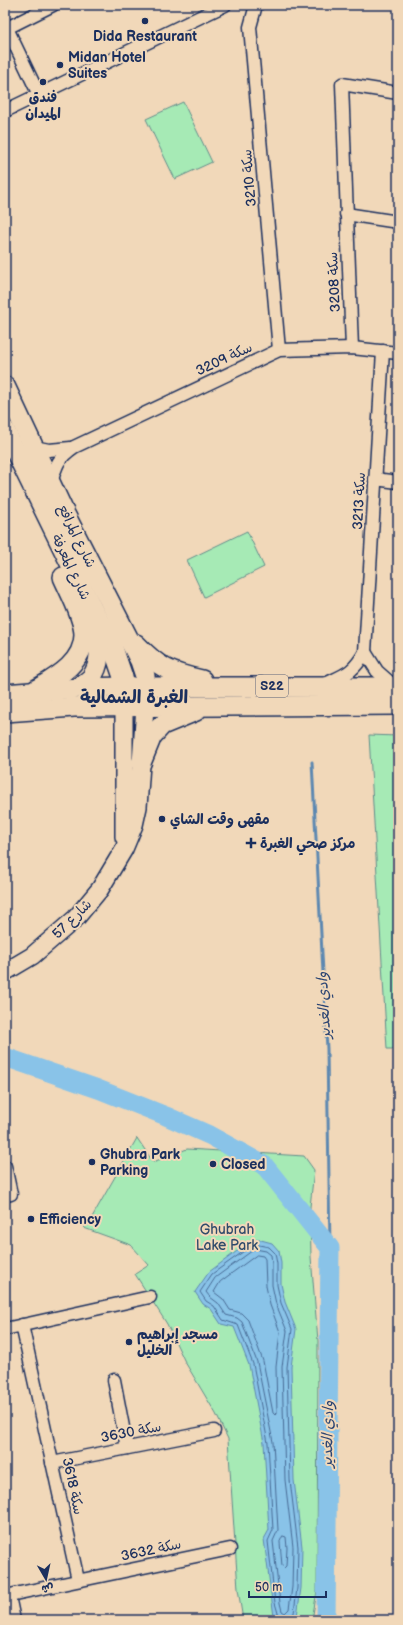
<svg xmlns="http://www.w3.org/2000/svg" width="403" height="1625" viewBox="0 0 403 1625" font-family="'Balsamiq Sans','Playpen Sans Arabic',sans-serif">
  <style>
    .green { fill: #a6eab5; stroke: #608c8a }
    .water { fill: #89c3e8; stroke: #5d88b1 }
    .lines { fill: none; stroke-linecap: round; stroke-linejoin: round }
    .shore { stroke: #476a95; stroke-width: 1 }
    .stream { stroke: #5d88b1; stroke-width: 3 }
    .river { stroke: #89c3e8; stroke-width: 19 }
    .street-casing { stroke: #1b2f5e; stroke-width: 15 }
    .secondary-casing { stroke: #1b2f5e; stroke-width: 20 }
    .primary-casing { stroke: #1b2f5e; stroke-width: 22 }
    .street { stroke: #f1d8b9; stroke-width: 12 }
    .secondary { stroke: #f1d8b9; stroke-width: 17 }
    .primary { stroke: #f1d8b9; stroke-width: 19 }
    .poi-dot { fill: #1b2f5e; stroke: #f1d8b9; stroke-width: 1.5 }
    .labels { text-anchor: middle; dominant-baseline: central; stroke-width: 4; stroke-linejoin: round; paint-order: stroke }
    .shield { fill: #f1d8b9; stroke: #5b6279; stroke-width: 1 }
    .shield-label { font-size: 13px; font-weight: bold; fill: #1b2f5e }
    .poi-label { font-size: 14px; font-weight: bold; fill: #1b2f5e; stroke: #f1d8b9; text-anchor: start }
    .street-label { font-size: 14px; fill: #1b2f5e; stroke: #f1d8b9 }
    .park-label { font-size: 14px; fill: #304b6b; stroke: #f1d8b9 }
    .water-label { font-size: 15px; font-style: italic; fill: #2c4573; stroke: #f1d8b9 }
    .district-label { font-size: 18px; font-weight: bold; fill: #1b2f5e; stroke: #f1d8b9 }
  </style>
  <rect width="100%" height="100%" fill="#f1d8b9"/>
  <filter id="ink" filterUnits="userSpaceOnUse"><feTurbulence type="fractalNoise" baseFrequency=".025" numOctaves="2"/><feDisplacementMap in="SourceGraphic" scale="8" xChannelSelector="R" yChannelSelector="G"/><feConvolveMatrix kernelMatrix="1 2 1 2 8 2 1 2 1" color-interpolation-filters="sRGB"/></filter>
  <g filter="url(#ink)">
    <g class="green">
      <path d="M 183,102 L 212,162 L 175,179 L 146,119 Z"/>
      <path d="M 247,531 L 264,567 L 204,597 L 187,560 Z"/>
      <path d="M 369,735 L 398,736 L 398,1049 L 387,1049 Z"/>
      <path d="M 137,1138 L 153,1162 L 187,1149 L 304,1156 L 314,1170 L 310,1207 L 311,1257 L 318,1341 L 317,1591 L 312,1620 L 243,1620 L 238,1589 L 228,1439 L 216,1414 L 185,1362 L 167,1324 L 135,1274 L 149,1265 L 131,1245 L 84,1228 L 91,1219 Z"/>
    </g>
    <path class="water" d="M 252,1240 L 261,1240 L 272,1243 L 279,1251 L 281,1263 L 281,1284 L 285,1302 L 296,1329 L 291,1367 L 294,1480 L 302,1547 L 301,1588 L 297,1616 C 289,1621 283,1621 274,1617 L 264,1539 L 269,1530 L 264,1443 L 249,1365 L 234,1327 L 221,1324 L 211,1309 L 203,1304 L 195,1292 L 209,1272 Z"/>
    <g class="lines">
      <g class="shore">
        <path d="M 255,1249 L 266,1251 L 271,1255 L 272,1264 L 272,1285 L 276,1304 L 287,1331 L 282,1367 L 285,1480 L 293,1547 L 292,1587 L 289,1609 L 285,1613 L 282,1611 L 280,1603 L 273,1541 L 278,1530 L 273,1442 L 257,1362 L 242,1322 L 237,1318 L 226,1315 L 218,1303 L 210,1297 L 206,1292 L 215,1278 Z"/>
        <path d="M 257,1255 L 263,1256 L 265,1259 L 266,1286 L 270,1305 L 280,1332 L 276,1367 L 277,1413 L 275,1415 L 273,1413 L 263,1361 L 248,1320 L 241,1313 L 230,1310 L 223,1299 L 214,1292 L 220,1282 Z"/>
        <path d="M 283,1536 L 286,1537 L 287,1548 L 286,1566 L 284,1568 L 282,1566 L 280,1542 Z"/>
        <path d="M 280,1620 L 275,1603 L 268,1541 L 273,1530 L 268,1443 L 253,1364 L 238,1325 L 223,1320 L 214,1306 L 206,1301 L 200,1292 L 212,1274 L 254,1244 L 269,1247 L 275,1253 L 277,1264 L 277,1285 L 281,1303 L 292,1329 L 287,1367 L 290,1480 L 298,1547 L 297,1588 L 294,1613 L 290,1616 L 289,1620"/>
      </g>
      <path class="stream" d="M 312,762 L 327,1049 L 330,1248"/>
      <path class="river" d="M 5,1057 L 98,1089 L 166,1116 L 209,1135 L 264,1165 L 330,1248 L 326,1620"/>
      <g class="street-casing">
        <g id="street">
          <path d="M 256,5 L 250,27 L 279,350"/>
          <path d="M 5,24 L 39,95"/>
          <path d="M 7,28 L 53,5"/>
          <path d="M 5,111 L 225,5"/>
          <path d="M 346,214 L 398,222"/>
          <path d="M 352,348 L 342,84 L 398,93"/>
          <path d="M 34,447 L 49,450 L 71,448"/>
          <path d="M 375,479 L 398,482"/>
          <path d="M 51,483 C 56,465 58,458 74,447 L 279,350 L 352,348 L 398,353"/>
          <path d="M 365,652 L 377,671 L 394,686"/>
          <path d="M 325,684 C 346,674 353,673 365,652 L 383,351"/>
          <path d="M 5,1166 L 11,1194 L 5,1195"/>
          <path d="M 22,1325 L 78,1580"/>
          <path d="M 5,1329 L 150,1297"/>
          <path d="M 114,1380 L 127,1448"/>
          <path d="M 52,1463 L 214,1431"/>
          <path d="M 5,1596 L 230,1549"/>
          <path d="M 9,1596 L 14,1620"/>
        </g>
      </g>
      <g class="secondary-casing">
        <g id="secondary">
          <path d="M 124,707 L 124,837"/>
          <path d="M 5,972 L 32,956 L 76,918 L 100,889 L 124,849 L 134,825 L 138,807 L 145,707"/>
        </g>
      </g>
      <g class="primary-casing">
        <g id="primary">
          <path d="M 5,386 L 65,514 L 140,661 L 145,676 L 145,700"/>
          <path d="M 5,430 L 92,608 L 112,645 L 123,677 L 124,700"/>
          <path d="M 136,644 C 159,668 170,673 202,680"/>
          <path d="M 79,688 C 82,685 88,681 91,678 C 102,663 100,641 96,625"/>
          <path d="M 37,689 C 57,677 84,662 84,635 C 84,618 70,593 63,577"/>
          <path d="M 5,694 L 79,688 L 124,687 L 398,687"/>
          <path d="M 5,712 L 74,707 L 398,705"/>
          <path d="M 141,763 L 152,736 L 162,725 L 196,711"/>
        </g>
      </g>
      <use href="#street" class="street"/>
      <use href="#secondary" class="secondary"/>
      <use href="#primary" class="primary"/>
    </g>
  </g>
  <g class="poi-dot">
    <circle cx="145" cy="21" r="4"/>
    <circle cx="60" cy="65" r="4"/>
    <circle cx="43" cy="82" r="4"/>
    <circle cx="162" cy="819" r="4"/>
    <path d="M249 837h4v4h4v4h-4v4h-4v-4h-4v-4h4z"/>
    <circle cx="92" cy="1162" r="4"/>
    <circle cx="213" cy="1164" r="4"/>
    <circle cx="31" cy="1219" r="4"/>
    <circle cx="129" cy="1342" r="4"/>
  </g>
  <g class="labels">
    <rect class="shield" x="256" y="675" width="32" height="22" rx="3"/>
    <g class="shield-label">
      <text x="272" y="686">S22</text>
    </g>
    <g class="poi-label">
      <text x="145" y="36" text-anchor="middle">Dida Restaurant</text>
      <text x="68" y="57">Midan Hotel<tspan x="68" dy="16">Suites</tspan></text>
      <text x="43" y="97" text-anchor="middle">فندق<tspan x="43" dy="16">الميدان</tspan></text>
      <text x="170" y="819">مقهى وقت الشاي</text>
      <text x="260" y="843">مركز صحي الغبرة</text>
      <text x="100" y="1154">Ghubra Park<tspan x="100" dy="16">Parking</tspan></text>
      <text x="221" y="1164">Closed</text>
      <text x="39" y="1219">Efficiency</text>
      <text x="137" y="1334">مسجد إبراهيم<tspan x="137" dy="16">الخليل</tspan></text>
    </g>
    <g class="street-label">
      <text transform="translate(249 178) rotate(-95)">سكة 3210</text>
      <text transform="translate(334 282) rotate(-93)">سكة 3208</text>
      <text transform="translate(224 359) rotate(-25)">سكة 3209</text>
      <text transform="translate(359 501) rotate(-87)">سكة 3213</text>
      <text transform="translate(77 536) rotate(64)">شارع المرافع</text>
      <text transform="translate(71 567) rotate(64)">شارع المعرفة</text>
      <text transform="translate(72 919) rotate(-45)">شارع 57</text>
      <text transform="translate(131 1432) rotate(-11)">سكة 3630</text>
      <text transform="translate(73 1486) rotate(78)">سكة 3618</text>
      <text transform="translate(151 1550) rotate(-12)">سكة 3632</text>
    </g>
    <g class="park-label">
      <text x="227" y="1229">Ghubrah<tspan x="227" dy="16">Lake Park</tspan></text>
    </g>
    <g class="water-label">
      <text transform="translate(324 1005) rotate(-93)">وادي الغدير</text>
      <text transform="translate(328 1434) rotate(-89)">وادي الغدير</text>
    </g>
    <g class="district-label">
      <text x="134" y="697">الغبرة الشمالية</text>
    </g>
  </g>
  <rect width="403" height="1625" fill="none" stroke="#f1d8b9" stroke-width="20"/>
  <rect x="10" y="10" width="383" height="1605" fill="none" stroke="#1b2f5e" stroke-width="1.5" filter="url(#ink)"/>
  <g transform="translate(46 1579) rotate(171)" stroke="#f1d8b9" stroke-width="3" paint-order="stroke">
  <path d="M0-3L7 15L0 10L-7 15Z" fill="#1b2f5e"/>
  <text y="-6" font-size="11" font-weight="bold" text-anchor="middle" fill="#1b2f5e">ش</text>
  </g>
  <path d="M249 1591v6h77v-6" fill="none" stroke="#1b2f5e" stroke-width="2"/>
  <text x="255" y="1591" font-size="12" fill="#1b2f5e" stroke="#f1d8b9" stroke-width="3" paint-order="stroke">50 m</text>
</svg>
